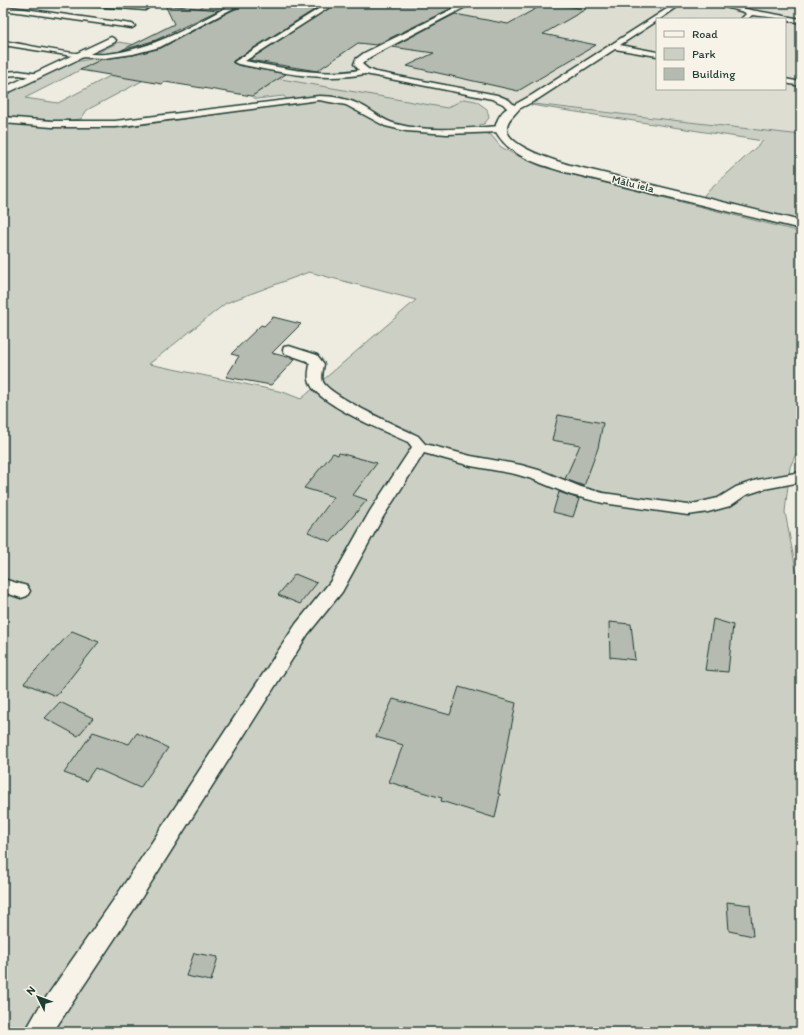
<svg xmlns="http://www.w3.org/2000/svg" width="804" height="1035" viewBox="0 0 804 1035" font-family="Itim,sans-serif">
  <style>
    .built { fill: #ddddd2; fill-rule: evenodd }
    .green { fill: #cccfc4; stroke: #76867c; fill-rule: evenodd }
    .building { fill: #b5bbb0; stroke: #1f3d34 }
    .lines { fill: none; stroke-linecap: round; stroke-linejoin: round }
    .lane-casing { stroke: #1f3d34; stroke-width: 3 }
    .street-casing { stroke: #1f3d34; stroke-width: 3 }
    .lane { fill: #f7f3e8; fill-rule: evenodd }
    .street { fill: #f7f3e8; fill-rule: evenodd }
    .labels { text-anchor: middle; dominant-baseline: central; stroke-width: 3; stroke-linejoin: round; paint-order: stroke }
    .far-street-label { font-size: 11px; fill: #1f3d34; stroke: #f7f3e8 }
  </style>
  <rect width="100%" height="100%" fill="#eeece1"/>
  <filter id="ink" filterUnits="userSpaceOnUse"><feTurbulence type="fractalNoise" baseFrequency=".025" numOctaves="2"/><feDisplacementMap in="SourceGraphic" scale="8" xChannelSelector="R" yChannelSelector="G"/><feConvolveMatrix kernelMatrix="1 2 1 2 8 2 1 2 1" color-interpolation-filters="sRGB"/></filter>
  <g filter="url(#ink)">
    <path class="built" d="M 316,3 L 801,3 L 801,135 L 542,104 L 464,99 L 447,108 L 154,57 ZM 657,19 L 785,19 L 785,89 L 657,89 Z"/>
    <g class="green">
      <path d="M 207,3 L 237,3 L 226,9 L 217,8 L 171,32 L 176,33 C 152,44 124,58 97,53 L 119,42 L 143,46 Z"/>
      <path d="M 186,35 L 190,35 L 155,57 L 447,108 L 464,99 L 476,101 L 487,109 L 489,118 L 484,124 L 479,125 L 485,133 L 491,135 L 501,147 L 512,153 L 540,166 L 558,171 L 801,232 L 801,443 L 790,467 L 785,512 L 801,596 L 801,1032 L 3,1032 L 3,214 L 9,210 L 3,208 L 3,123 L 120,128 L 318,100 L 322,96 L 308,97 L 288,101 L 284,96 L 256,99 L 252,96 L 271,84 L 140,80 L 142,81 L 87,110 L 81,119 L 62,121 L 3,117 L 3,95 L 69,63 L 97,58 L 134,60 ZM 102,59 L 133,64 L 58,103 L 25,98 ZM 309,272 L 416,300 L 301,399 L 283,392 L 149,364 L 226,303 Z"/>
      <path d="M 534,104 L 801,135 L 801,221 L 718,201 L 705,197 L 704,195 L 763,141 L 531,105 Z"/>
    </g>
    <g class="building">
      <path d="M 250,3 L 325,3 L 233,61 L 233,63 L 238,65 L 286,74 L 252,96 L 165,82 L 162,84 L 80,70 L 102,59 L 133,55 L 161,48 L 231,11 Z"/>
      <path d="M 337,3 L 462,3 L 376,45 L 358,43 L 317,71 L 249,60 Z"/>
      <path d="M 546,3 L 586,9 L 543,34 L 596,45 L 518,91 L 407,66 L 434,53 L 392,47 L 455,14 L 508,24 Z"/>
      <path d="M 165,5 L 219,10 L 156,40 L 120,51 L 174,24 Z"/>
      <path d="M 273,317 L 301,324 L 272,353 L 295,359 L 271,385 L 226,377 L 239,356 L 231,354 L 261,325 L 264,326 Z"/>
      <path d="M 558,415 L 603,423 L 598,448 L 584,486 L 565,479 L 580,445 L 552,440 Z"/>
      <path d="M 333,453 L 338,455 L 339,453 L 377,463 L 353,495 L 367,500 L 331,542 L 308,532 L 334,497 L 304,488 Z"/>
      <path d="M 559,492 L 579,499 L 573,517 L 553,512 Z"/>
      <path d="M 295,574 L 317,583 L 300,604 L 278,595 Z"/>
      <path d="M 713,619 L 733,625 L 728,672 L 705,670 Z"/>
      <path d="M 609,622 L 631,624 L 635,660 L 610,657 Z"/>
      <path d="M 72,631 L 99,642 L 56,696 L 24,683 Z"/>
      <path d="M 459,687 L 516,703 L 498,794 L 500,794 L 495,818 L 441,801 L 442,798 L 389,782 L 403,745 L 376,737 L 393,699 L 450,715 Z"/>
      <path d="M 60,702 L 93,718 L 78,736 L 45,718 Z"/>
      <path d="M 93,732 L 129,744 L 137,733 L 168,748 L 140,788 L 95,768 L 86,781 L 64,773 Z"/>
      <path d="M 727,902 L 750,905 L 753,936 L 729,931 Z"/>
      <path d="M 194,953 L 218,957 L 211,981 L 186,976 Z"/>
    </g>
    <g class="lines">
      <g class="lane-casing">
        <g id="lane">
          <path d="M 77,3 L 106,3 L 145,6 L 148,8 L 145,10 L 80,5 Z"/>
          <path d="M 235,3 L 243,3 L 160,47 L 133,54 L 105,58 L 79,57 L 3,45 L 3,41 C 35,46 73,56 106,54 C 153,50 194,24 235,3 Z"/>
          <path d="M 328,3 L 336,3 L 245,61 C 282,68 321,77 359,70 L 354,64 L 356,59 L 364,53 L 465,3 L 473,3 L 370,57 L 362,64 L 368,69 L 376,72 L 497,95 L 509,100 L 514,105 L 532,95 L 676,3 L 683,3 L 660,19 L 657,19 L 657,21 L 620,45 L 657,52 L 657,56 L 615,49 L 538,99 L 513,112 L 510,111 L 503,104 L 492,99 L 365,74 C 322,82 280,72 238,64 L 234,62 Z"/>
          <path d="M 710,3 L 722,3 L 751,10 L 801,19 L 801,23 L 785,20 L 785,19 L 752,15 L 748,19 L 741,19 L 746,14 L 744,12 Z"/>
          <path d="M 3,6 L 132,24 L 135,26 L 132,28 L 3,10 Z"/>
          <path d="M 19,71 L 39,74 L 40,76 L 36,78 L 19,75 L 3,76 L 3,72 Z"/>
          <path d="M 785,79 L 801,82 L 801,86 L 785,83 Z"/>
          <path d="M 319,96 C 333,96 348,99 361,105 C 373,111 383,121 396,124 C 430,133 467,128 501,126 L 505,129 L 501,132 L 447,134 L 406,131 L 385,126 L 346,105 L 319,100 L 115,127 L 52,127 L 3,123 L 3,117 L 52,121 L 115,121 Z"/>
          <path d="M 289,346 L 317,355 L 324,364 C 323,370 321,377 323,382 C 331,397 400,427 418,436 L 425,444 L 471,456 L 521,465 L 542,471 L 581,487 L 603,493 L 688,505 L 718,498 L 736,487 L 757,480 L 801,472 L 801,482 L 764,489 L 746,495 L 730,506 L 708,512 L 688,515 L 603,503 L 571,495 L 532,479 L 515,474 L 471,466 L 424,453 L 383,517 L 342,592 L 308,634 L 135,908 L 53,1032 L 25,1032 L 38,1009 L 119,892 L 296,624 L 330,582 L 370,511 L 412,447 L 408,442 C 386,432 321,405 311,385 C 307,378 309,372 310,364 L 307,361 L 284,353 L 283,350 L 284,347 Z"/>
          <path d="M 3,579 L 27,586 L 30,591 L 27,596 L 21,598 L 3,592 Z"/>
        </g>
      </g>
      <g class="street-casing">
        <g id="street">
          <path d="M 111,37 L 116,40 L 115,42 L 3,95 L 3,88 Z"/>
          <path d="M 513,106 L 517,107 L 519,109 C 514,116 506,120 507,130 C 509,147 556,161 570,165 L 801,221 L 801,229 L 561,171 C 535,163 508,155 495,130 C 496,120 502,108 513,106 Z"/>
        </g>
      </g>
      <use href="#lane" class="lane"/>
      <use href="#street" class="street"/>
    </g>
  </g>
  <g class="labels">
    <g class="far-street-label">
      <text transform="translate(633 184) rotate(14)">Mālu iela</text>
    </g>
  </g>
  <rect width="804" height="1035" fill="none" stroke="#f7f3e8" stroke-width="16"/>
  <rect x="8" y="8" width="788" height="1019" fill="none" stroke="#1f3d34" stroke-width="1.5" filter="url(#ink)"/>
  <rect x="656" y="18" width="130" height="72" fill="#f7f3e8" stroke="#a1aaa0"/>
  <rect x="664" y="31" width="20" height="6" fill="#f7f3e8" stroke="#a1aaa0"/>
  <text x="692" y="38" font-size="12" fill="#1f3d34">Road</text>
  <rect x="664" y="48" width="20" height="12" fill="#cccfc4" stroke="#a1aaa0"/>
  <text x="692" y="58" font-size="12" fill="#1f3d34">Park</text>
  <rect x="664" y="68" width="20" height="12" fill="#b5bbb0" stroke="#a1aaa0"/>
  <text x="692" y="78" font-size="12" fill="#1f3d34">Building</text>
  <g transform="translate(38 997) rotate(312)" stroke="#f7f3e8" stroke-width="3" paint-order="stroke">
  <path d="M0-3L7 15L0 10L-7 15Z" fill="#1f3d34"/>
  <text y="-6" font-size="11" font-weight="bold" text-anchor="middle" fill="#1f3d34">N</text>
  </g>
</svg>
